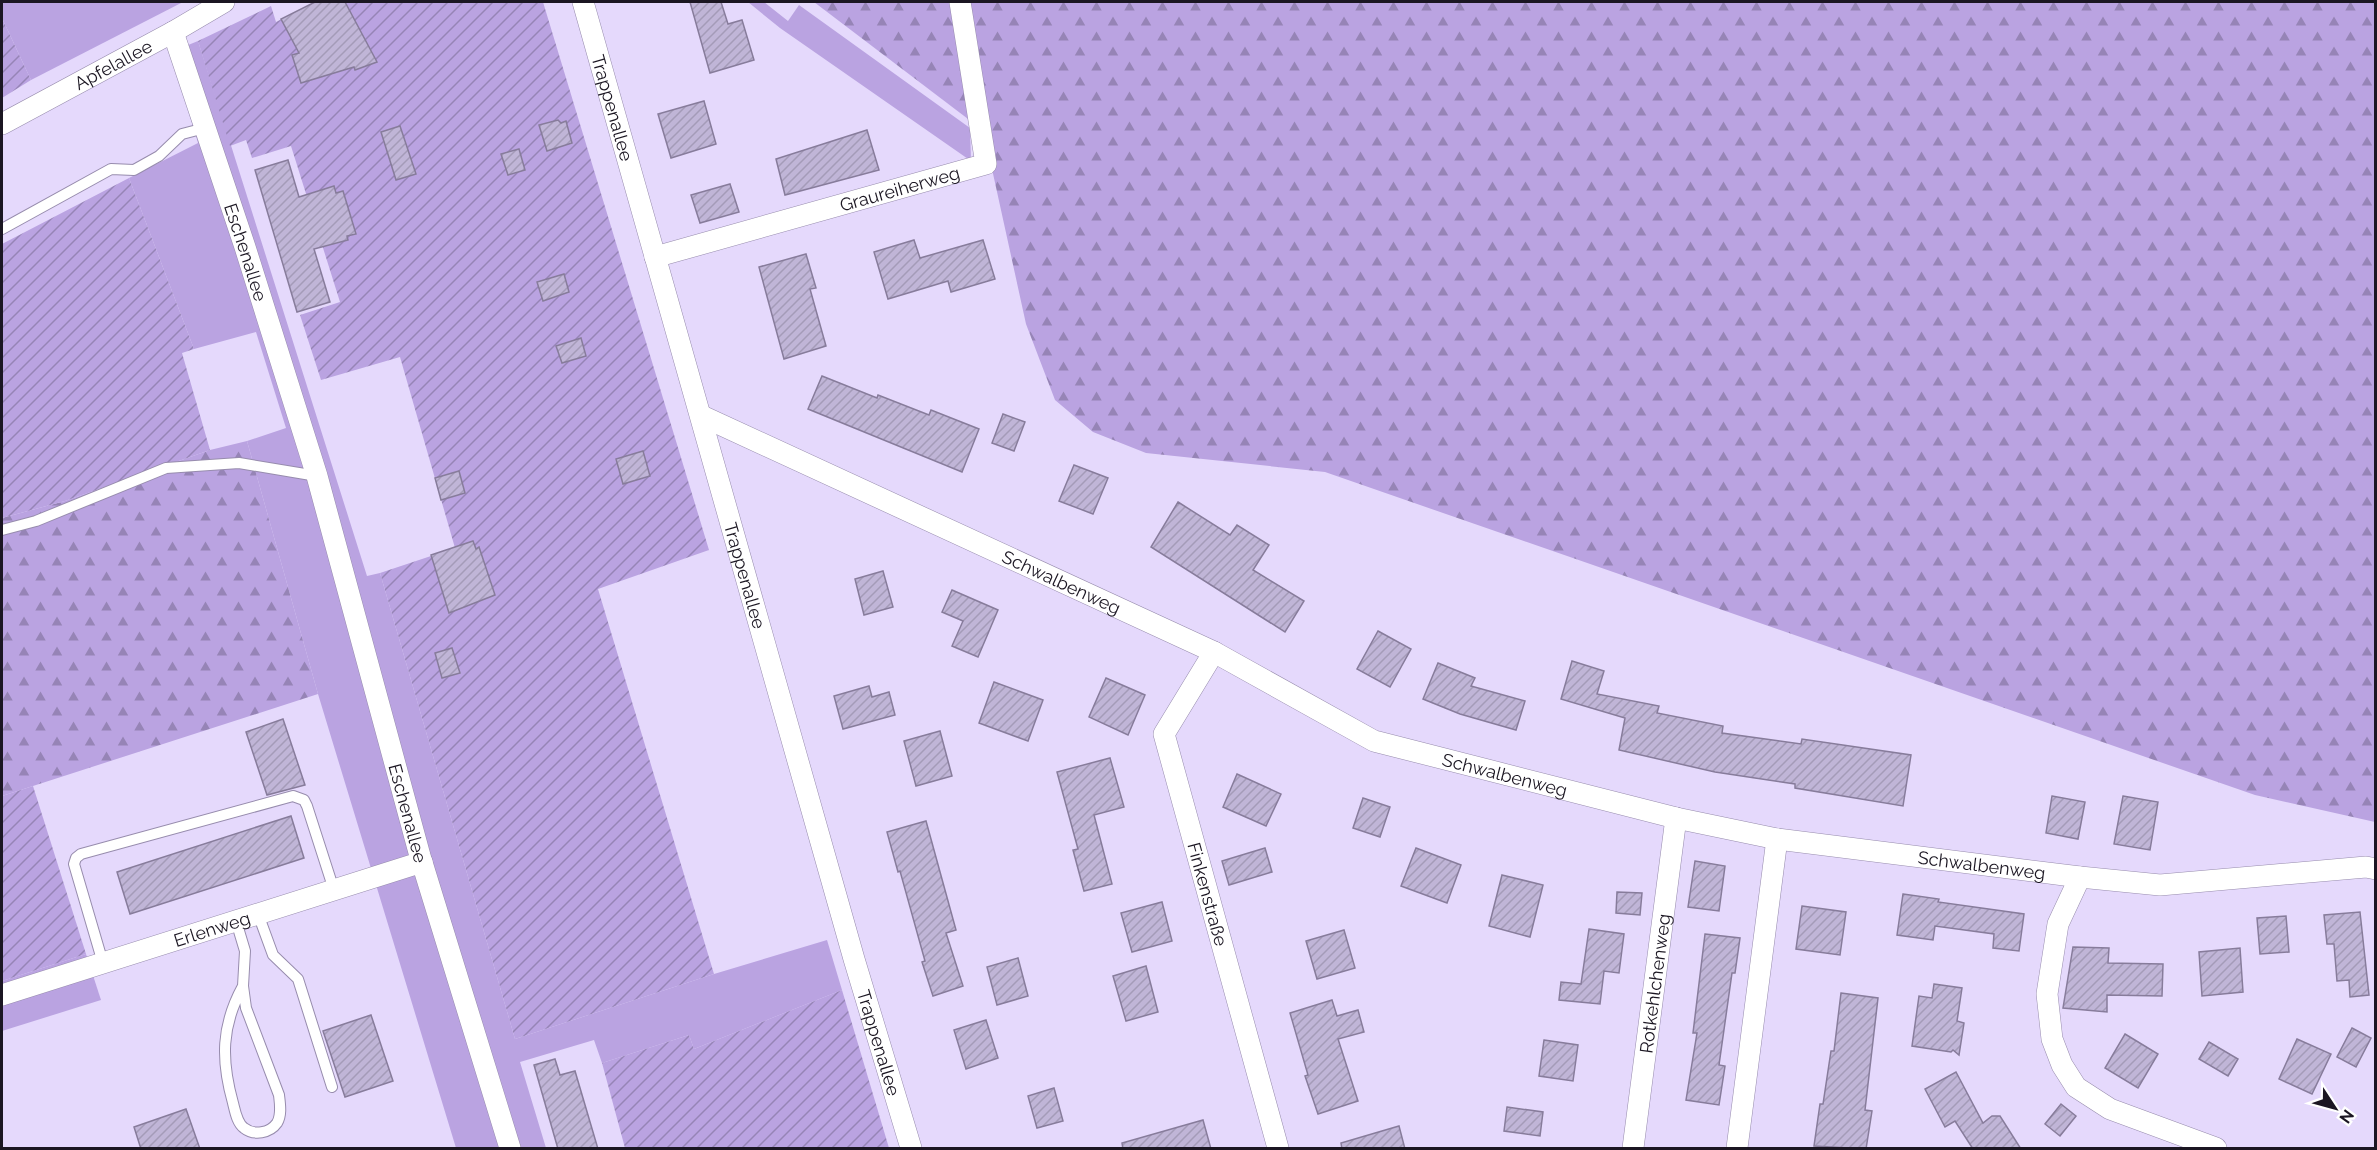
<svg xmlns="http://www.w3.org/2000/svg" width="2377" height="1150" viewBox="0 0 2377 1150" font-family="Raleway,sans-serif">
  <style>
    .grass { fill: #baa3e1 }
    .forest { fill: url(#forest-firs) }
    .garden { fill: url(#garden-furrows) }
    .building { fill: url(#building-hatch); stroke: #877c9b; stroke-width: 1.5 }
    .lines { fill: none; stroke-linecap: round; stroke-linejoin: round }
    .service-casing { stroke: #978cad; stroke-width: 12 }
    .minor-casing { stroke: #978cad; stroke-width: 22 }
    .service { stroke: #fff; stroke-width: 10 }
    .minor { stroke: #fff; stroke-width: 21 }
    .labels { text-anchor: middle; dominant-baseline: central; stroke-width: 6; stroke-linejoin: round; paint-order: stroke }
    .street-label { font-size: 18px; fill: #1b1622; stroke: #fff }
  </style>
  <defs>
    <pattern id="forest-firs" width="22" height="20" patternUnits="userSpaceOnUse" patternTransform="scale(1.5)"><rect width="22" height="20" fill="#baa3e1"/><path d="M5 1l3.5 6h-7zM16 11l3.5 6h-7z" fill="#9684b6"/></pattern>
    <pattern id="garden-furrows" width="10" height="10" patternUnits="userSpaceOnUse" patternTransform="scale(1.5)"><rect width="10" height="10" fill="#baa3e1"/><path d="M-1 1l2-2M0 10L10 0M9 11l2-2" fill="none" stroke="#9684b6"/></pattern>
    <pattern id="building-hatch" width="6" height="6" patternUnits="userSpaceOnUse" patternTransform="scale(1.5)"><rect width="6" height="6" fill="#c0b5d7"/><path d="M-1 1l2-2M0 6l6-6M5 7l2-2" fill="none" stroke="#a49bb8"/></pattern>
  </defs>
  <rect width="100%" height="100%" fill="#e5d9fc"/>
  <g class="grass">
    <path d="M 2,2 L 183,2 L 31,80 L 2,18 Z"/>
    <path d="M 748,2 L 764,2 L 788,21 L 799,5 L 970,128 L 971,161 L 780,28 Z"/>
    <path d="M 198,41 L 367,576 L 380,573 L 515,1039 L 714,974 L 827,940 L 842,990 L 694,1049 L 689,1035 L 602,1063 L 594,1040 L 520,1062 L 546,1148 L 456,1148 L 318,694 L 247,441 L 286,428 L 256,332 L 194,349 L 129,178 L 198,143 L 171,52 Z"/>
    <path d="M 86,954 L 101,1000 L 2,1031 L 2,981 Z"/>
  </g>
  <g class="forest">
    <path d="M 814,2 L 954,2 L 972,122 Z"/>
    <path d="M 967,2 L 2375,2 L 2375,822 L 2255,795 L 1325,472 L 1146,453 L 1093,432 L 1055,400 L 1026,324 L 983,128 Z"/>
    <path d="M 247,441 L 318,694 L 2,796 L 2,518 L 65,501 L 210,450 Z"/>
  </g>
  <g class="garden">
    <path d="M 315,2 L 543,2 L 709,550 L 598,589 L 714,974 L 515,1039 L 380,573 L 455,548 L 400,357 L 321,380 L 300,315 L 340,302 L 291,146 L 252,158 L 246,140 L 230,146 L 198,41 L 271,6 L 276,22 Z"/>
    <path d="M 2,18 L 31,80 L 2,98 Z"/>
    <path d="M 129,178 L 194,349 L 182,353 L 210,450 L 65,501 L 2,518 L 2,244 Z"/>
    <path d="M 33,786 L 86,954 L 2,981 L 2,796 Z"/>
    <path d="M 842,990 L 889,1148 L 625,1148 L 602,1063 L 689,1035 L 694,1049 Z"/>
  </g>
  <g class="building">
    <path d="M 315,2 L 345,2 L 377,62 L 355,70 L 354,67 L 301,83 L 292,55 L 299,53 L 281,19 Z"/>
    <path d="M 690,2 L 721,2 L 728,24 L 742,20 L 754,60 L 710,73 Z"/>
    <path d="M 704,101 L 716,144 L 671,158 L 658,114 Z"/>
    <path d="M 558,120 L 561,123 L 566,121 L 572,143 L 547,151 L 539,125 Z"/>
    <path d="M 400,126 L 416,174 L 396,180 L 381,132 Z"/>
    <path d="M 867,130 L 879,170 L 785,195 L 776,159 Z"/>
    <path d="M 519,149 L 525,170 L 508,175 L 501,154 Z"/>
    <path d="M 288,160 L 299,197 L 334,186 L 336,193 L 343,191 L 356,234 L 347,236 L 348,240 L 314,249 L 330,302 L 297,312 L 255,170 Z"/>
    <path d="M 730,184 L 739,212 L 700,223 L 691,195 Z"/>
    <path d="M 914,240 L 920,258 L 983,240 L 995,279 L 951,292 L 948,281 L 888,299 L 874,252 Z"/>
    <path d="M 806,254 L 816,288 L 810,289 L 826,346 L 784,359 L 759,267 Z"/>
    <path d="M 564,274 L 569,292 L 543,301 L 537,282 Z"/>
    <path d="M 581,338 L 586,356 L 562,363 L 556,346 Z"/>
    <path d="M 822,376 L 877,398 L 878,395 L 929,415 L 931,410 L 979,429 L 962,472 L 808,409 Z"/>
    <path d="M 1003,414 L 1025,422 L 1014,451 L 992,443 Z"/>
    <path d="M 643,451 L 650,476 L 623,484 L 616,459 Z"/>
    <path d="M 1074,465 L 1108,478 L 1093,514 L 1059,501 Z"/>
    <path d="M 459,471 L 465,493 L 441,500 L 435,478 Z"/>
    <path d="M 1178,502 L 1230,535 L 1237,525 L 1269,545 L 1253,570 L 1304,601 L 1285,632 L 1151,547 Z"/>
    <path d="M 473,541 L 476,549 L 479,547 L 495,595 L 449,613 L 431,555 Z"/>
    <path d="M 883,571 L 893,607 L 864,615 L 855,579 Z"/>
    <path d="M 952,590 L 998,610 L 978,657 L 952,646 L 963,621 L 942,612 Z"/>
    <path d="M 1378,631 L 1411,649 L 1390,687 L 1357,669 Z"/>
    <path d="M 452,648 L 460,673 L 442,678 L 435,653 Z"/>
    <path d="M 1572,661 L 1604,671 L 1597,694 L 1659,706 L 1657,713 L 1723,726 L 1722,733 L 1801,744 L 1802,739 L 1911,755 L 1903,806 L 1795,788 L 1795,784 L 1715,772 L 1619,750 L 1625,718 L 1561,699 Z"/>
    <path d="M 1438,663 L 1475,678 L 1471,686 L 1525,701 L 1516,730 L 1460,714 L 1423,699 Z"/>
    <path d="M 1106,678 L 1145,695 L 1128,735 L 1089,717 Z"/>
    <path d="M 994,682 L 1043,700 L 1028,741 L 979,723 Z"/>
    <path d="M 869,686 L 872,697 L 889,692 L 895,715 L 843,729 L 834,696 Z"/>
    <path d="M 283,719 L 305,785 L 267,795 L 246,732 Z"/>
    <path d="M 940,731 L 952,776 L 916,786 L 904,741 Z"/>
    <path d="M 1110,758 L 1124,807 L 1094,815 L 1112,884 L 1084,891 L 1073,850 L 1078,849 L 1057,772 Z"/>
    <path d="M 1237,774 L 1281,794 L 1266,826 L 1223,807 Z"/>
    <path d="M 2052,796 L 2085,802 L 2078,839 L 2046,833 Z"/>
    <path d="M 2123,796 L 2158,802 L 2150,850 L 2114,844 Z"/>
    <path d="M 1363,798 L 1390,807 L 1380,837 L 1353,828 Z"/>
    <path d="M 291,816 L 304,858 L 130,914 L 117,872 Z"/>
    <path d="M 926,821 L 956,930 L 946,933 L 963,986 L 933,996 L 922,962 L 925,961 L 900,871 L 898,872 L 887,832 Z"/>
    <path d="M 1265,848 L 1272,872 L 1229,885 L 1222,861 Z"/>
    <path d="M 1416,848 L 1461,865 L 1447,903 L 1401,886 Z"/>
    <path d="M 1695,861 L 1725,866 L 1719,911 L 1688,907 Z"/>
    <path d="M 1502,875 L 1543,885 L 1530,937 L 1489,926 Z"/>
    <path d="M 1617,892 L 1642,893 L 1640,915 L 1616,913 Z"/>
    <path d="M 1903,894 L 1939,899 L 1938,902 L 2024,914 L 2019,951 L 1993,948 L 1994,934 L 1935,926 L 1933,940 L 1897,935 Z"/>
    <path d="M 1162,902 L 1172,941 L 1132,952 L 1121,913 Z"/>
    <path d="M 1802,906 L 1846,912 L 1840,955 L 1796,949 Z"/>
    <path d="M 2360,912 L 2369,995 L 2350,997 L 2349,980 L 2337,981 L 2334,944 L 2327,944 L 2324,915 Z"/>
    <path d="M 2286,916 L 2289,952 L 2260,954 L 2257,918 Z"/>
    <path d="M 1589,929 L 1624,934 L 1619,973 L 1604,971 L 1600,1004 L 1559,1000 L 1561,982 L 1581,984 Z"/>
    <path d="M 1344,930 L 1355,968 L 1317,979 L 1306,941 Z"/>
    <path d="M 1705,934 L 1740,938 L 1735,973 L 1732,973 L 1719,1065 L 1725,1066 L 1719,1105 L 1686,1100 L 1697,1033 L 1693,1033 Z"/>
    <path d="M 2073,947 L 2109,948 L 2108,963 L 2163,964 L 2162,996 L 2107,995 L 2107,1012 L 2063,1008 Z"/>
    <path d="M 2240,948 L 2243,992 L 2202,996 L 2199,952 Z"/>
    <path d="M 1018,958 L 1028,996 L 997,1005 L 987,967 Z"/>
    <path d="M 1146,966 L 1158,1012 L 1126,1021 L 1113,976 Z"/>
    <path d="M 1934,984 L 1962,988 L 1957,1021 L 1964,1023 L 1959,1055 L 1953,1050 L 1951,1052 L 1912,1046 L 1919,996 L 1932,998 Z"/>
    <path d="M 1841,993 L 1878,998 L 1865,1110 L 1872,1111 L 1866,1149 L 1814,1146 L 1820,1104 L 1823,1104 L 1831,1051 L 1834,1051 Z"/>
    <path d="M 1332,1000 L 1337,1016 L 1358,1010 L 1364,1032 L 1338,1039 L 1358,1101 L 1318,1114 L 1305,1076 L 1308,1075 L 1290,1013 Z"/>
    <path d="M 371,1015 L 393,1081 L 345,1097 L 323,1031 Z"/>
    <path d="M 986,1020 L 998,1058 L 966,1069 L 954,1030 Z"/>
    <path d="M 2352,1028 L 2371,1038 L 2356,1067 L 2337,1057 Z"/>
    <path d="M 2125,1034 L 2158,1054 L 2138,1088 L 2105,1068 Z"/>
    <path d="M 2297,1039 L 2331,1054 L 2312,1094 L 2279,1079 Z"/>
    <path d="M 1544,1040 L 1578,1045 L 1573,1081 L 1539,1076 Z"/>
    <path d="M 2209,1042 L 2238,1059 L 2228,1076 L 2199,1059 Z"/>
    <path d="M 555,1059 L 560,1075 L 575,1071 L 598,1149 L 558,1149 L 534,1065 Z"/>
    <path d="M 1956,1072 L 1983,1123 L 1992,1116 L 2000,1116 L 2021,1149 L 1973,1149 L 1955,1121 L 1945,1127 L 1925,1089 Z"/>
    <path d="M 1054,1088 L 1063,1121 L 1037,1128 L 1028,1096 Z"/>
    <path d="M 2061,1104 L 2076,1116 L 2060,1136 L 2045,1124 Z"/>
    <path d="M 1507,1107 L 1543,1112 L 1540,1136 L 1504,1131 Z"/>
    <path d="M 186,1109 L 200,1149 L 141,1149 L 134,1127 Z"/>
    <path d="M 1203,1120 L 1211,1149 L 1123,1149 L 1122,1143 Z"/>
    <path d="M 1399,1126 L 1405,1149 L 1342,1149 L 1341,1143 Z"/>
  </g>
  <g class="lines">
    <g class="service-casing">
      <g id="service">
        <path d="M 2,229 L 111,169 L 134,170 L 159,156 L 182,134 L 205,128"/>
        <path d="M 2,530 L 36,521 L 166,468 L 239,463 L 317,476"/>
        <path d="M 258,914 L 273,955 L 298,979 L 332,1087"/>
        <path d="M 236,921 L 245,951 L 243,986 L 246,1008 L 279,1095 C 280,1104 282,1115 277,1123 C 270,1133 254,1136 244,1128 C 237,1123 235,1111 233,1103 C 221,1060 221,1026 243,986"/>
        <path d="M 103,963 L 74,864 L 76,858 L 81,854 L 293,796 L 304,800 L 307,806 L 334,890"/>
      </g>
    </g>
    <g class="minor-casing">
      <g id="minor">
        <path id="s1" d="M 583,2 L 854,959 L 911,1148"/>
        <path id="s2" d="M 173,32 L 245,247 L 317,476 L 420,856 L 510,1148"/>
        <path id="s3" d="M 2,124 L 173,32 L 224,2"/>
        <path id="s4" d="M 655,257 L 986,164 L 960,2"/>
        <path id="s5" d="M 702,416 L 1214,652 L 1374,741 L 1676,818 L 1777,839 L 2080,877 L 2160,885 L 2366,867 L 2376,869"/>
        <path id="s6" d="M 1214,652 L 1164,734 L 1278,1148"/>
        <path d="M 2080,877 L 2058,924 L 2047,994 L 2052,1039 L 2062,1065 L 2076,1087 L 2110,1109 L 2216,1148"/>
        <path id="s7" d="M 2,995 L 422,862"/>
        <path id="s8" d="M 1633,1148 L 1676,818"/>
        <path d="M 1737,1148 L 1777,839"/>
      </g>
    </g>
    <use href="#service" class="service"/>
    <use href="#minor" class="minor"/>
  </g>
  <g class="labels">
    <g class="street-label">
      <text stroke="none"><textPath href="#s3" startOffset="126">Apfelallee</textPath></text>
      <text stroke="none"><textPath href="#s1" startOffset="110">Trappenallee</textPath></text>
      <text stroke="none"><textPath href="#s4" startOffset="254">Graureiherweg</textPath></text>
      <text stroke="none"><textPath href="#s2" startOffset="232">Eschenallee</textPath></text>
      <text stroke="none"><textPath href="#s1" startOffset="596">Trappenallee</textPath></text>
      <text stroke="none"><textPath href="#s5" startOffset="396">Schwalbenweg</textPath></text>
      <text stroke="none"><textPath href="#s5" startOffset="882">Schwalbenweg</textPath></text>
      <text stroke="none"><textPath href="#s2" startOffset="816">Eschenallee</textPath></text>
      <text stroke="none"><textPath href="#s5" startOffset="1368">Schwalbenweg</textPath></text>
      <text stroke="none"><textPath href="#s6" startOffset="262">Finkenstraße</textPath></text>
      <text stroke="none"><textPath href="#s7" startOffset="220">Erlenweg</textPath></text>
      <text stroke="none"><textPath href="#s8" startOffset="166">Rotkehlchenweg</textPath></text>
      <text stroke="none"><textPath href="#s1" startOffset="1082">Trappenallee</textPath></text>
    </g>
  </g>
  <rect width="2377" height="1150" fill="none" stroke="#1b1622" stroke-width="6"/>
  <g transform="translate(2335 1108) rotate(126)" stroke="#ffffff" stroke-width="4.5" paint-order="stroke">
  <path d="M0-4.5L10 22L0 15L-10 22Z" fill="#1b1622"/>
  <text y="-9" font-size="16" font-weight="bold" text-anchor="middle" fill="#1b1622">N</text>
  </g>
</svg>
